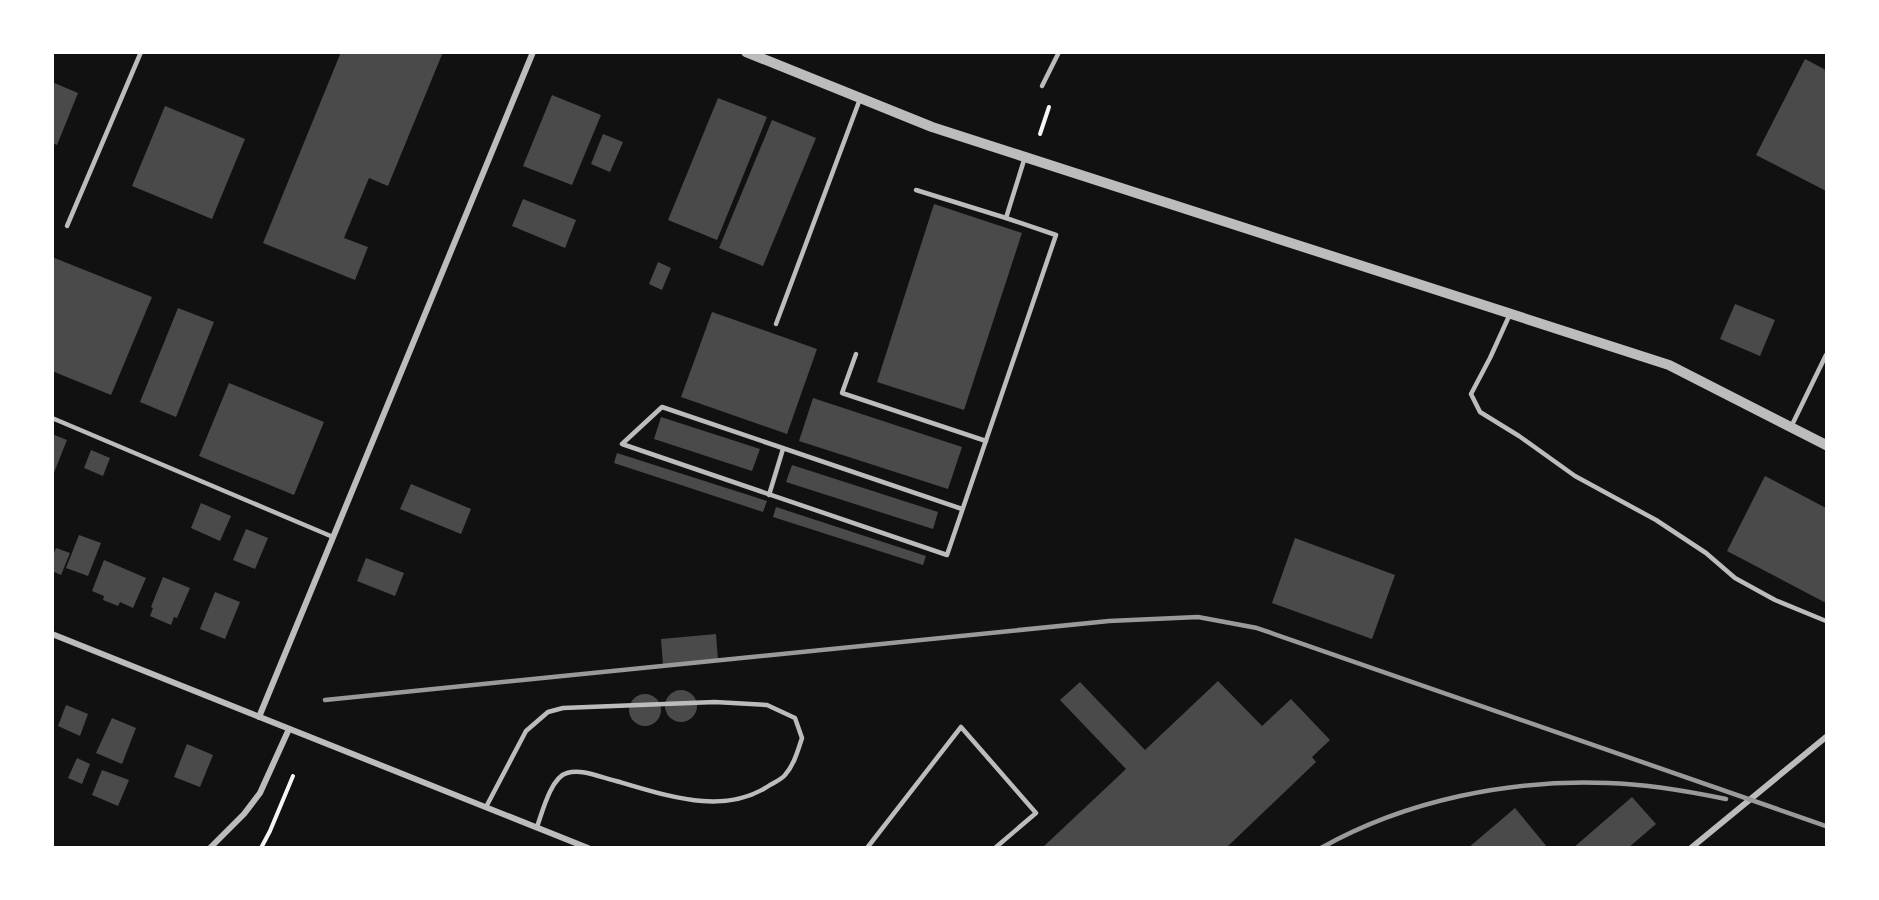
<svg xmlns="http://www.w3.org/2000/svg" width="1879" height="900" viewBox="0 0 1879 900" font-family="'Source Sans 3',sans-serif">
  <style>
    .building { fill: #4a4a4a }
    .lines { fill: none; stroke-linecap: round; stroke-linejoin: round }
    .path { stroke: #f5f5f5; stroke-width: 4 }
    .service { stroke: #bcbcbc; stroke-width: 4.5 }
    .minor { stroke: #bcbcbc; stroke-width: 6 }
    .tertiary { stroke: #bcbcbc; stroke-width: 10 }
    .rail { stroke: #9a9a9a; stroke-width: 4.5 }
  </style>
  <rect width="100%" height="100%" fill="#111"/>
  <g class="building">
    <path d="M 341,52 L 443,52 L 388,186 L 369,178 L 344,238 L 368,247 L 355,280 L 263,243 Z"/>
    <path d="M 1805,59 L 1826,70 L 1826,191 L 1756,155 Z"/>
    <path d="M 52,82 L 78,93 L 57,145 L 52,143 Z"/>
    <path d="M 552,95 L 601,115 L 572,185 L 523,166 Z"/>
    <path d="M 718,98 L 767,117 L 717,240 L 668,220 Z"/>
    <path d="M 165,106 L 245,139 L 212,219 L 132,186 Z"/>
    <path d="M 772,120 L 816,138 L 763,266 L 719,248 Z"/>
    <path d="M 603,134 L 623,142 L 610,172 L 591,164 Z"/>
    <path d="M 523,199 L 576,220 L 565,248 L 512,226 Z"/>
    <path d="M 934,204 L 1022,233 L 964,410 L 877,382 Z"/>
    <path d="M 52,257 L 152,297 L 111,395 L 52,371 Z"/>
    <path d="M 658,262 L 671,268 L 662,290 L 649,284 Z"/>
    <path d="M 1735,304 L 1775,320 L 1760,356 L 1720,339 Z"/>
    <path d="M 178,308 L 214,322 L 176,417 L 140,402 Z"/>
    <path d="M 712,312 L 817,349 L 787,434 L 681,397 Z"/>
    <path d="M 229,383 L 324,422 L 294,495 L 199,456 Z"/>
    <path d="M 813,398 L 962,447 L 948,489 L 799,441 Z"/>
    <path d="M 661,417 L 760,449 L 752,471 L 654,439 Z"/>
    <path d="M 52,434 L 67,440 L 53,475 L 52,475 Z"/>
    <path d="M 91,450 L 110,458 L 103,476 L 84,468 Z"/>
    <path d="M 617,453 L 767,501 L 763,512 L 614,463 Z"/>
    <path d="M 792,465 L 938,512 L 933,529 L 786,482 Z"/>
    <path d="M 1765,476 L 1826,508 L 1826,603 L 1727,551 Z"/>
    <path d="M 411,484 L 471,509 L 461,534 L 400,509 Z"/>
    <path d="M 201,503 L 231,516 L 220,541 L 191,528 Z"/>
    <path d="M 776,507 L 926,556 L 923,565 L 773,517 Z"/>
    <path d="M 246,529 L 268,538 L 255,569 L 233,560 Z"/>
    <path d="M 79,535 L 101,543 L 88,576 L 66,568 Z"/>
    <path d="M 1295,538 L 1395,575 L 1372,639 L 1272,603 Z"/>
    <path d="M 56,548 L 70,553 L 61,575 L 52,571 L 52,557 Z"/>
    <path d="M 366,558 L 404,573 L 395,596 L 357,581 Z"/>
    <path d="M 104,560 L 146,578 L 133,608 L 120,602 L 118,606 L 103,600 L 104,596 L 92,591 Z"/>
    <path d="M 163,577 L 190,588 L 177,618 L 174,617 L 171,625 L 150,616 L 153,608 L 151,607 Z"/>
    <path d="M 215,592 L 240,602 L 225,639 L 200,629 Z"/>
    <path d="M 716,634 L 718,660 L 663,665 L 661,639 Z"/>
    <path d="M 1218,681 L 1262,726 L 1291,699 L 1330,740 L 1312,757 L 1316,762 L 1226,848 L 1042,848 L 1126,769 L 1060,700 L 1080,682 L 1145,750 Z"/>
    <circle cx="681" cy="706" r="16"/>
    <circle cx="645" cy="710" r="16"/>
    <path d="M 66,705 L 88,714 L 80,736 L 58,726 Z"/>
    <path d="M 112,718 L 136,728 L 122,764 L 96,753 Z"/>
    <path d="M 187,744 L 213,755 L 200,787 L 174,777 Z"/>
    <path d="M 77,758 L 90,764 L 82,784 L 68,778 Z"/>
    <path d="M 102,770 L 129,780 L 118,806 L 92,795 Z"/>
    <path d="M 1632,797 L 1656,824 L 1628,848 L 1573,848 Z"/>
    <path d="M 1515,808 L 1548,848 L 1468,848 Z"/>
  </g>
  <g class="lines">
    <g class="path">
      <path d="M 1040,134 L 1049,107"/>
      <path d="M 261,848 L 270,831 L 293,776"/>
    </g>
    <g class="service">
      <path d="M 1042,86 L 1059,52"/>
      <path d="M 916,190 L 1006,218"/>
      <path d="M 67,226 L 141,52"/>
      <path d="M 1510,314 L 1490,358 L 1471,394 L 1480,412 L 1519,436 L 1575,476 L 1656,520 L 1706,553 L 1735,578 L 1775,600 L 1826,621"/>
      <path d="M 776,324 L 860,99"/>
      <path d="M 856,354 L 842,393 L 986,441"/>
      <path d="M 52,418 L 333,537"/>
      <path d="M 1791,427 L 1826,355"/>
      <path d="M 769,495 L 783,449"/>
      <path d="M 962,509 L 662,407 L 622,444 L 947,555 L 1056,235 L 1006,218 L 1025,157"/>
      <path d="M 486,807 L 526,731 L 548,712 L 563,708 L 715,702 L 767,705 L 795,718 L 802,738 C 798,750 794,765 785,775 C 782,779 775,782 770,785 C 723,817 666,795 616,781 C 602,778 582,768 567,773 C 551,777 542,813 537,827"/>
      <path d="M 867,848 L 961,727 L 1036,813 L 995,848"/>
    </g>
    <g class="minor">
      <path d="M 52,634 L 588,848"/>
      <path d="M 259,717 L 533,52"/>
      <path d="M 210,848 L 244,814 L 260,793 L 289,729"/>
      <path d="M 1691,848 L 1826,737"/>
    </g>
    <path class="tertiary" d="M 746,52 L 932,127 L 1669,365 L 1826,445"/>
    <g class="rail">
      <path d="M 325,700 L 1109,621 L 1198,617 L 1257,628 L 1826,826"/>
      <path d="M 1321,848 C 1406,800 1511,779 1608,783 C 1648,784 1687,791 1726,799"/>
    </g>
  </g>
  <rect width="1879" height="900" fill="none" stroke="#ffffff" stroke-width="108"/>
</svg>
